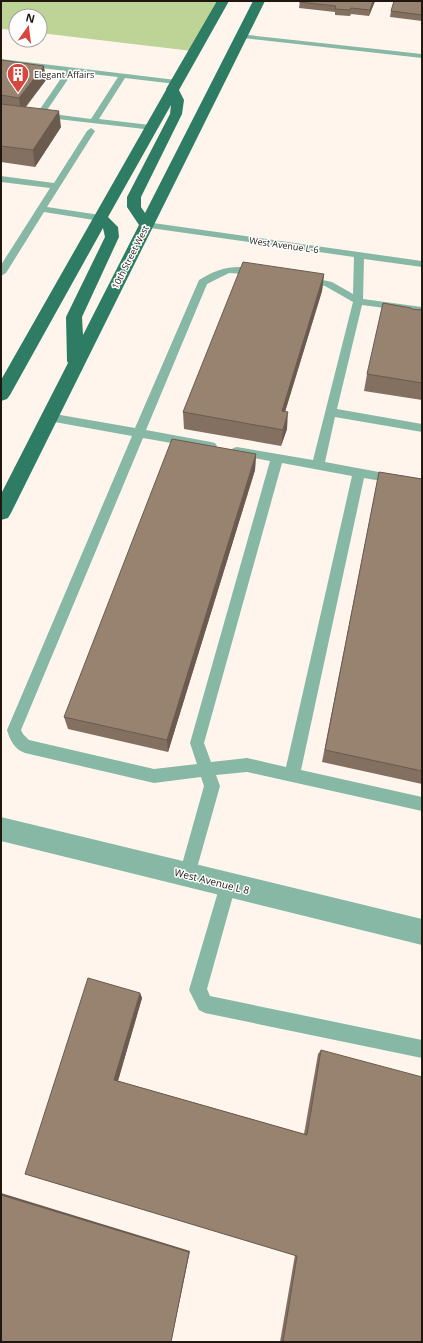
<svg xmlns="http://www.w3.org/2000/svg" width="423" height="1343" viewBox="0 0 423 1343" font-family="'Open Sans',sans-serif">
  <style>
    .green { fill: #bed396 }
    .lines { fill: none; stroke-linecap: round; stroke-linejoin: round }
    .lane { fill: #87b7a5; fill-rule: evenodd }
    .street { fill: #87b7a5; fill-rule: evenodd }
    .primary { fill: #2e7c63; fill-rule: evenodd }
    .wall { fill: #837060 }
    .shaded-wall { fill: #6a5b4e }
    .building { fill: #988270; stroke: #6a5b4e }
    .labels { text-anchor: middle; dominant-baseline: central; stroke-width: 3; stroke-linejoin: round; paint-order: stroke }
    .far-poi-label { font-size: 9px; fill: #1f1710; stroke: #fff; text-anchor: start }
    .far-street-label { font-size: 9px; fill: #1f1710; stroke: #fff }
    .street-label { font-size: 10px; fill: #1f1710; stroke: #fff }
  </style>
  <rect width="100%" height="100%" fill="#fff5ed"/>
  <path class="green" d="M 1,1 L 221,1 L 192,51 L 40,33 L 40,16 L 16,16 L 16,30 L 1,29 Z"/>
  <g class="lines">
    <g class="lane">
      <path d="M 239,34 L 422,54 L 422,58 L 242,38 L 238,36 Z"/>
      <path d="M 1,59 L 176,80 L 180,82 L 176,84 L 125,78 L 99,119 L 150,125 L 153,126 L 154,128 L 153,130 L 40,117 L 36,115 L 66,71 L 1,63 ZM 73,72 L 118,77 L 91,119 L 45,113 Z"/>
      <path d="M 91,128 L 95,131 L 47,207 L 100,215 L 105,218 L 100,221 L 44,212 L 6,273 L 1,276 L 1,265 L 50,188 L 1,182 L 1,176 L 54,183 L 87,131 Z"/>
      <path d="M 146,222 L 422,261 L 422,267 L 364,259 L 363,299 L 422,307 L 422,313 L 362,305 L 337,409 L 422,424 L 422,432 L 335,417 L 325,462 L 422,480 L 422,488 L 364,478 L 301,770 L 422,797 L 422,811 L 247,772 L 216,775 L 220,786 L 195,875 L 193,881 L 187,883 L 181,881 L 179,875 L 204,786 L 201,777 L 154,783 L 25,753 C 14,749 10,740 7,730 L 132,436 L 49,421 L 45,420 L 43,417 L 45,414 L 49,413 L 135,428 L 199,280 C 217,269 231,265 251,268 C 256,269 260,269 263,272 L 258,275 L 229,273 L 207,284 L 146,430 L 211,442 L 215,443 L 217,446 L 215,449 L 211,450 L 143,438 L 21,730 L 23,734 L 29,740 L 154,769 L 197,764 L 190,743 L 270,461 L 237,455 L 233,454 L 231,451 L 233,448 L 237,447 L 313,460 L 353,302 L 325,286 L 300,281 L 299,279 L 304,276 L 332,282 L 353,294 L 354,257 L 143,227 L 141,225 ZM 282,463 L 352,476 L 286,767 L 247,758 L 211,762 L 204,743 Z"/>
      <path d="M 228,877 L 234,879 L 236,885 L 207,989 L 210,996 L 422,1040 L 422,1058 L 205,1013 L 199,1010 L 189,990 L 220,885 L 222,879 Z"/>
    </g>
    <path class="street" d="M 1,817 L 422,919 L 422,945 L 1,841 Z"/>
    <path class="primary" d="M 217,1 L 229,1 L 179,90 L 184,100 L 182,114 L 141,197 L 141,207 L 145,213 L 253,1 L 265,1 L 11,513 L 8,518 L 1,520 L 1,494 L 68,363 L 67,361 L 66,317 L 105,237 L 103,228 L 10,395 L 7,399 L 1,401 L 1,380 L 166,90 L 166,89 ZM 171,105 L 170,114 L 127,197 L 127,207 L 139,225 L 83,335 L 82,317 L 119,237 L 118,227 L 108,217 Z"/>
  </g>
  <g class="wall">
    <path d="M 300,1 L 375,1 L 369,16 L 351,14 L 350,16 L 335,15 L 335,12 L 299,8 Z"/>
    <path d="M 422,1 L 422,21 L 390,17 L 391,11 Z"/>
    <path d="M 1,60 L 46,80 L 26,107 L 61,127 L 35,167 L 1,162 Z"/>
    <path d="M 324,274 L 322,291 L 285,412 L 287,429 L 281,446 L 184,429 L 183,412 Z"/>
    <path d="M 411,309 L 422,310 L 422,400 L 364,391 L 367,374 Z"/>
    <path d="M 256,454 L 255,470 L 168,752 L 68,729 L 64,717 Z"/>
    <path d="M 379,472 L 422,479 L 422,784 L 322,762 Z"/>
    <path d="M 140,993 L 142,998 L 118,1081 L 304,1134 L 318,1054 L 321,1050 L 422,1342 L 280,1342 L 295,1255 L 25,1174 Z"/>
  </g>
  <g class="shaded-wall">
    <path d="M 373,1 L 375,1 L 369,16 L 370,10 Z"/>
    <path d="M 44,66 L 46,80 L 21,112 L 19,98 Z"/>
    <path d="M 59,111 L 61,127 L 35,167 L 33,150 Z"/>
    <path d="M 324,274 L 322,291 L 280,428 L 282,411 Z"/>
    <path d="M 288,412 L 287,429 L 281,446 L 283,430 Z"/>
    <path d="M 256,454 L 255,470 L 168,752 L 167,740 Z"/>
    <path d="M 140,993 L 142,998 L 117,1084 L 114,1080 Z"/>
    <path d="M 1,1193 L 190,1251 L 171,1342 L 1,1195 Z"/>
  </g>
  <g class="building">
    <path d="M 300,1 L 373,1 L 370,10 L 351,8 L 350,10 L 335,9 L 336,6 L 299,2 Z"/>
    <path d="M 394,1 L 422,1 L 422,15 L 391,11 Z"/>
    <path d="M 1,60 L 44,66 L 19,98 L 1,95 Z"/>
    <path d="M 1,104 L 59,111 L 33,150 L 1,146 Z"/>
    <path d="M 243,262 L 324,274 L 282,411 L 288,412 L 283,430 L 183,412 Z"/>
    <path d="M 383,303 L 411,308 L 411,309 L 422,310 L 422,383 L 367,374 Z"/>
    <path d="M 172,439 L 256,454 L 167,740 L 64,717 Z"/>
    <path d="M 379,472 L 422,479 L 422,771 L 325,750 Z"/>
    <path d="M 88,978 L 140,993 L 114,1080 L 307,1135 L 321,1050 L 422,1077 L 422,1342 L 283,1342 L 297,1256 L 25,1174 Z"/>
    <path d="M 1,1195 L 189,1252 L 171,1342 L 1,1342 Z"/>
  </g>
  <defs>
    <g id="building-pin" transform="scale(1.15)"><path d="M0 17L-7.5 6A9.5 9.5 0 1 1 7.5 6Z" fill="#d6473d" stroke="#fff"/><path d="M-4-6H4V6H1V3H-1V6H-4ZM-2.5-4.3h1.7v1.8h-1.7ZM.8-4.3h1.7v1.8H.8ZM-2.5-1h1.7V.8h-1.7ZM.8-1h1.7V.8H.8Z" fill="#fff"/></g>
  </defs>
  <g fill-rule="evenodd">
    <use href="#building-pin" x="18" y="74"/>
  </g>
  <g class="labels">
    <g class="far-poi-label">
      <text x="34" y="74">Elegant Affairs</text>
    </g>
    <g class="far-street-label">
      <text transform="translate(284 245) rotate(8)">West Avenue L-6</text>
      <text transform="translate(130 257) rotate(-63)">10th Street West</text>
    </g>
    <g class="street-label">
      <text transform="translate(212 881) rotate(14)">West Avenue L 8</text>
    </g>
  </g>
  <rect width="423" height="1343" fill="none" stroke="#1f1710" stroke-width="4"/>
  <g transform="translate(28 28) rotate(14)"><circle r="19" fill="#ffffff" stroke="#a5a29f"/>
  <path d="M0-3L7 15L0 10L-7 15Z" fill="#d6473d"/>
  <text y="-6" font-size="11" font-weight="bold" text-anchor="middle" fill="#1f1710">N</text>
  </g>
</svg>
